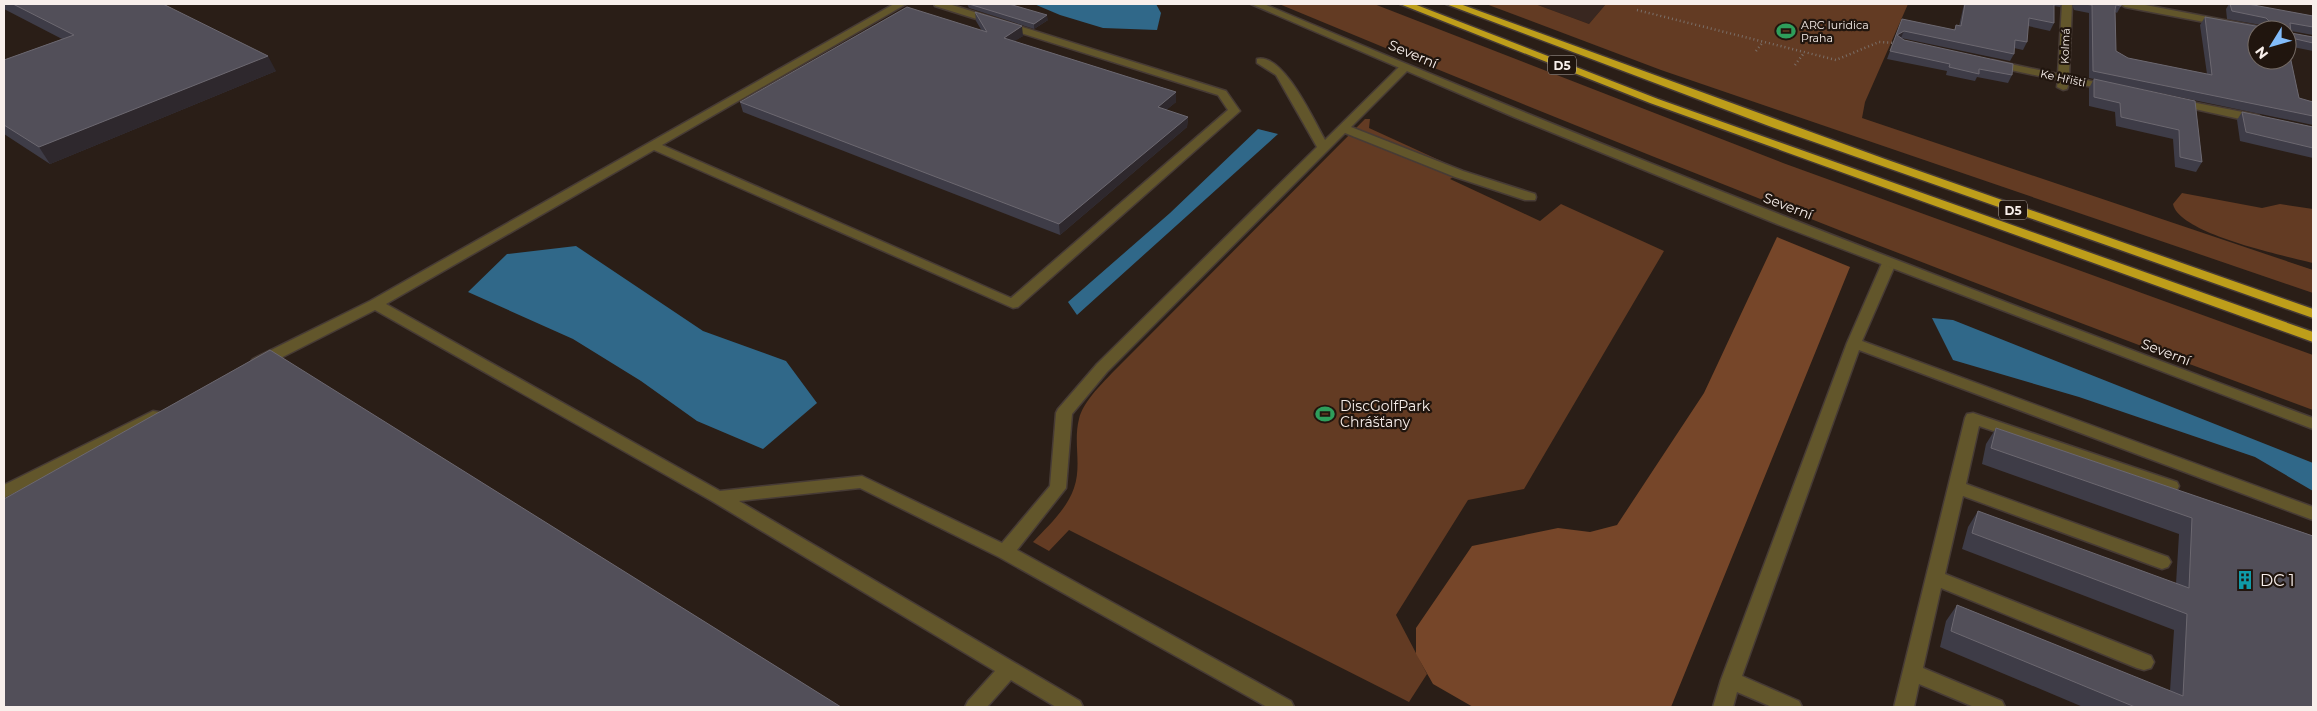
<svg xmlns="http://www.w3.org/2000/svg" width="2317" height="711" viewBox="0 0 2317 711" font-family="Montserrat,sans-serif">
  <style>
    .industrial { fill: #392720 }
    .green { fill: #633b23 }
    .forest { fill: #764629 }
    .water { fill: #306889 }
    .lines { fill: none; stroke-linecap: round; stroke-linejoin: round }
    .service-casing { stroke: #473b35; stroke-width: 3 }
    .minor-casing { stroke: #473b35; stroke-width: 3 }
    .tertiary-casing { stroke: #473b35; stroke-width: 3 }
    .motorway-casing { stroke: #473b35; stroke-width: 3 }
    .path { stroke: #7b706a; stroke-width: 2.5; stroke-dasharray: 1 3; stroke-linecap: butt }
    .service { fill: #62562b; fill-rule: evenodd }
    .minor { fill: #62562b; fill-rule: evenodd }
    .tertiary { fill: #62562b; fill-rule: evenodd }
    .motorway { fill: #be9e1a; fill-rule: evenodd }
    .wall { fill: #3e3c47; fill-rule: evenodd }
    .shaded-wall { fill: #2e282d }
    .building { fill: #524f59; stroke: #6c6870 }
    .labels { text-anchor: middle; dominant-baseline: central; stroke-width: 4.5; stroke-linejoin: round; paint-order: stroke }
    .far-poi-label { font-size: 11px; fill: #f8efeb; stroke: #20150e; text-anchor: start }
    .far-street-label { font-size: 11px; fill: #f8efeb; stroke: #20150e }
    .shield { fill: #20150e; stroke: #b7aea9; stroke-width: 1 }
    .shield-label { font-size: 12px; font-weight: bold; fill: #f8efeb }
    .street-label { font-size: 14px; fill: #f8efeb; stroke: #20150e }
    .poi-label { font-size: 14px; fill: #f8efeb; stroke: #20150e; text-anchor: start }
    .near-poi-label { font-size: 16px; fill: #f8efeb; stroke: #20150e; text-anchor: start }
  </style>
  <rect width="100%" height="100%" fill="#2a1e17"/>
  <path class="industrial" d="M 1535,4 L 1606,4 L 1589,24 Z"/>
  <g class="green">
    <path d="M 1279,4 L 1374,4 L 1783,163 L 2313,355 L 2313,410 C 1966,282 1621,146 1279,4 Z"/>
    <path d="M 1486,4 L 1535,4 L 1589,24 L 1606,4 L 1908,4 L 1865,102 L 1862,118 L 2313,270 L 2313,293 L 1661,70 Z"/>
    <path d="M 1365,119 L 1370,119 L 1369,128 L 1463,171 L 1450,179 L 1540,221 L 1561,204 L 1664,251 L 1524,489 L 1468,500 L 1396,615 L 1427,674 L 1409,702 L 1069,530 L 1049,551 L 1033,542 C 1048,526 1067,509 1074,488 C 1082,465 1073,442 1079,419 C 1083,402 1100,386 1112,373 Z"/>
    <path d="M 2182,193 L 2262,208 L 2280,204 L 2313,209 L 2313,263 C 2286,256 2179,234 2173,204 Z"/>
  </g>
  <path class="forest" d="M 1777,237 L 1850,267 L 1671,707 L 1473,707 L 1433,684 L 1416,654 L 1416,628 L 1472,546 L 1558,528 L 1590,532 L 1617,525 L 1704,393 Z"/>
  <g class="water">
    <path d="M 1034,4 L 1156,4 L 1161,13 L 1157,30 L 1103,28 L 1060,15 Z"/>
    <path d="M 1258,129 L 1278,134 L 1077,315 L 1068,302 L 1170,213 Z"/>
    <path d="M 576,246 L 703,331 L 786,361 L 817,403 L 763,449 L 697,421 L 641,381 L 573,339 L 468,292 L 507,254 Z"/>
    <path d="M 1932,318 L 1953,320 L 2313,463 L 2313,491 L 2255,457 L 2079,397 L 1953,360 Z"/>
  </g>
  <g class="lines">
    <g class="service-casing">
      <g id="service">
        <path d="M 894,4 L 906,4 L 662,145 L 1011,298 L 1228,110 L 1218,95 L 935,6 L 934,4 L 949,4 L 1226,91 L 1240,111 L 1018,307 L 1013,308 L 654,150 L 386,304 L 720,491 L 862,476 L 1002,543 L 1050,486 L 1056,413 L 1058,409 L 1097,364 L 1317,147 L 1276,75 L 1257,63 L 1257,59 C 1283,52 1314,121 1325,140 L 1400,66 L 1408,66 L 1408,70 L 1351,127 L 1463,171 L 1535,194 L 1536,197 L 1535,200 L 1525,200 L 1455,177 L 1345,133 L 1107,372 L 1072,414 L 1066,488 L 1017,550 L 1291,701 L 1294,707 L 1267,707 L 999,557 L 860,488 L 739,501 L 1080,701 L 1083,707 L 1056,707 L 1011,680 L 987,707 L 965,707 L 968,701 L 995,671 L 712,501 L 375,310 L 263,367 L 253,367 L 250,363 L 253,359 L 370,301 Z"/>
        <path d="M 1889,259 L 1896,263 L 1862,341 L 2313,507 L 2313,520 L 1859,350 L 1742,676 L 1799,701 L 1802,707 L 1772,707 L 1737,692 L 1733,707 L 1713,707 L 1721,680 L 1847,343 L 1882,263 Z"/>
        <path d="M 153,411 L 159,412 L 161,416 L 159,420 L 4,498 L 4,485 Z"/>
        <path d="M 1973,413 L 2177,482 L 2179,486 L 2177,490 L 2171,492 L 1979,426 L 1966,484 L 2168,557 L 2171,562 L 2168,567 L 2162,569 L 1963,496 L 1945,574 L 2151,656 L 2154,662 L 2151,668 L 2144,670 L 2137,668 L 1941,588 L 1923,668 L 2002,701 L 2005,707 L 1974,707 L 1919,684 L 1914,707 L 1894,707 L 1965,418 L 1967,414 Z"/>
      </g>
    </g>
    <g class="minor-casing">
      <g id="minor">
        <path d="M 2062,4 L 2072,4 L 2069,76 L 2113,86 L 2113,90 L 2069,83 L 2067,89 L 2063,90 L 2057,87 L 2058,80 L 1992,66 L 1986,63 L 1992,60 L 2058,74 Z"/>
        <path d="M 2120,4 L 2140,4 L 2261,27 L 2266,30 L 2257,30 L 2257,32 L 2125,7 Z"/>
        <path d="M 2176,99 L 2258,115 L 2264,119 L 2258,123 L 2172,104 L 2170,102 Z"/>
      </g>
    </g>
    <g class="tertiary-casing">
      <path id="tertiary" d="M 1251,4 L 1264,4 C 1610,151 1961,287 2313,418 L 2313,429 L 1777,224 L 1514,117 Z"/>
    </g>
    <g class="motorway-casing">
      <g id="motorway">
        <path d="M 1400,4 L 1414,4 L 1658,99 L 2313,332 L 2313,342 L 1650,103 Z"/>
        <path d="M 1446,4 L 1460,4 L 1885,159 L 2313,309 L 2313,318 L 1769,126 Z"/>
      </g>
    </g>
    <g class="path">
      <path d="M 1637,10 L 1836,60 L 1879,42 L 1897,43"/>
      <path d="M 1756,51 L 1763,42"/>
      <path d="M 1795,65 L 1804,53"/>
    </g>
    <use href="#service" class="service"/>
    <use href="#minor" class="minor"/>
    <use href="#tertiary" class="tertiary"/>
    <use href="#motorway" class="motorway"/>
  </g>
  <g class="wall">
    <path d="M 4,4 L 163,4 L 276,71 L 50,164 L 4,134 L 4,60 L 62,39 L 4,9 Z"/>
    <path d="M 967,4 L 1009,4 L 1048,20 L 1034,29 L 969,8 Z"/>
    <path d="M 1964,4 L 2062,4 L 2060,7 L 2054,6 L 2054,23 L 2050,31 L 2028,26 L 2027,42 L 2023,50 L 2014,48 L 2014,54 L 2010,61 L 1901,38 L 1904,40 L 2012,75 L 2008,83 L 1977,77 L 1975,81 L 1946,75 L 1947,71 L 1887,59 L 1902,19 L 1954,30 L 1956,25 L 1959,26 Z"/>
    <path d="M 2072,4 L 2121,4 L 2121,6 L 2117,13 L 2115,12 L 2116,51 L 2128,58 L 2207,74 L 2200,25 L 2205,17 L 2262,26 L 2261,25 L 2227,19 L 2226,9 L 2229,4 L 2248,4 L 2313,16 L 2313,35 L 2291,31 L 2291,33 L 2313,37 L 2313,51 L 2288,46 L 2299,98 L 2313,102 L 2313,125 L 2107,82 L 2195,101 L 2202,162 L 2196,172 L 2175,167 L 2173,139 L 2116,126 L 2115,112 L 2089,106 L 2089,88 L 2094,79 L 2089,78 L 2089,13 L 2074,10 ZM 2287,30 L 2287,60 L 2257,60 Z"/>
    <path d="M 975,12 L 1023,36 L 1014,41 L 1176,92 L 1176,102 L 1166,110 L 1188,117 L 1187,127 L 1060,235 L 743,112 L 740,102 L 982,31 L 976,21 Z"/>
    <path d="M 2242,112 L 2313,127 L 2313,158 L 2240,141 L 2237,120 Z"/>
    <path d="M 1996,428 L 2313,536 L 2313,707 L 2083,707 L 1940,647 L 1946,621 L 1957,605 L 2170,691 L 2174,630 L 1962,549 L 1968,527 L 1978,511 L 2176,584 L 2179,534 L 1982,464 L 1986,444 Z"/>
  </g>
  <g class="shaded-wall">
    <path d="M 1047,15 L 1048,20 L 1034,29 L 1034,24 Z"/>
    <path d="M 1022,26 L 1023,36 L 1005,47 L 1004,38 Z"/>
    <path d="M 1904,31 L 1901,38 L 1897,35 Z"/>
    <path d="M 268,56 L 276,71 L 50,164 L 39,147 Z"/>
    <path d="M 1176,92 L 1176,102 L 1158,117 L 1158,107 Z"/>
    <path d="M 1188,117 L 1187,127 L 1060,235 L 1059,224 Z"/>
  </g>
  <g class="building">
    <path d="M 13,4 L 163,4 L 268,56 L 39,147 L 4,125 L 4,60 L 74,35 Z"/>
    <path d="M 969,4 L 1009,4 L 1047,15 L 1034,24 Z"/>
    <path d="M 1965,4 L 2054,4 L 2054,23 L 2029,18 L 2027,42 L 2015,40 L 2014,54 L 1904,31 L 1897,35 L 1904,40 L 2013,64 L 2012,75 L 1979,69 L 1979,74 L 1949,67 L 1950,64 L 1890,51 L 1902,19 L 1955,30 L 1956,25 L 1961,26 Z"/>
    <path d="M 2084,4 L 2121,4 L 2121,6 L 2116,5 L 2115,10 L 2116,51 L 2128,58 L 2212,75 L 2205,17 L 2261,27 L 2272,24 L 2266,18 L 2232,11 L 2230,4 L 2248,4 L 2313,16 L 2313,27 L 2290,23 L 2291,33 L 2313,37 L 2313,43 L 2287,37 L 2287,30 L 2257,30 L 2257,60 L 2287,60 L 2287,42 L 2299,98 L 2313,102 L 2313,116 L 2093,71 L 2092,5 Z"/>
    <path d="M 907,7 L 987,32 L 975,12 L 1022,26 L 1004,38 L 1176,92 L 1158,107 L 1188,117 L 1059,224 L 740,102 Z"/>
    <path d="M 2094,79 L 2195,101 L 2202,162 L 2180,157 L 2179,130 L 2121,117 L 2120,103 L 2094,97 Z"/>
    <path d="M 2242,112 L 2313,127 L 2313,148 L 2246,132 Z"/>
    <path d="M 270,350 L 841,707 L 4,707 L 4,499 Z"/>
    <path d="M 1996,428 L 2313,536 L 2313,707 L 2135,707 L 1951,631 L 1957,605 L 2183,696 L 2187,614 L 1972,533 L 1978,511 L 2189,588 L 2192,518 L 1991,448 Z"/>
  </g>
  <defs>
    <g id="stadium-bare" transform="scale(1.5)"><path d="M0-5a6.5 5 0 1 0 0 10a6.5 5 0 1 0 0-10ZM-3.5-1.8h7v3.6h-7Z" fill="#2e9e5b" stroke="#20150e" stroke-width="2.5" paint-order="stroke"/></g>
    <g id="building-bare" transform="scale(1.5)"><path d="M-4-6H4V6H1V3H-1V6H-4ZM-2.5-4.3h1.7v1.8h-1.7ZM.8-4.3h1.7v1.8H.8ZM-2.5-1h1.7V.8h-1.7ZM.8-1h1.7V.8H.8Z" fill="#0f9aa8" stroke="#20150e" stroke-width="2.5" paint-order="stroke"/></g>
  </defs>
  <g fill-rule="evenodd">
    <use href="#stadium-bare" x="1786" y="31"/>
    <use href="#stadium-bare" x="1325" y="414"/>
    <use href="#building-bare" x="2245" y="580"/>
  </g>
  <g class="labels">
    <g class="far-poi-label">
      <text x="1801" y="25">ARC Iuridica<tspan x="1801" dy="13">Praha</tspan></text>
    </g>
    <g class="far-street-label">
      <text transform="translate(2065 46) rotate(-88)">Kolmá</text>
      <text transform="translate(2063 78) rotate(12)">Ke Hřišti</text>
    </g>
    <g class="shield">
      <rect x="1548" y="55.5" width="28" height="19" rx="4"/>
      <rect x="1999" y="200.5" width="28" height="19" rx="4"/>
    </g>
    <g class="shield-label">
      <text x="1562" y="65">D5</text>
      <text x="2013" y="210">D5</text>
    </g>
    <g class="street-label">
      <text transform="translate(1413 54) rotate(23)">Severní</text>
      <text transform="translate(1788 206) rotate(21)">Severní</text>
      <text transform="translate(2166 352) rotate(21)">Severní</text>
    </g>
    <g class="poi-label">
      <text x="1340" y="406">DiscGolfPark<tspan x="1340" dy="16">Chrášťany</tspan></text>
    </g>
    <g class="near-poi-label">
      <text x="2260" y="580">DC 1</text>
    </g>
  </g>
  <rect width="2317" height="711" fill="none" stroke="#f8efeb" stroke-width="10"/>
  <g transform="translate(2272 45) rotate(233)"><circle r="24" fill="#20150e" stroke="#766c66"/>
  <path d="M0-4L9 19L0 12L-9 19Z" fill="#82bcfa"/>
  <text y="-8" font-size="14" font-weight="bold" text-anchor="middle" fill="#f8efeb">N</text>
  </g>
</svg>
